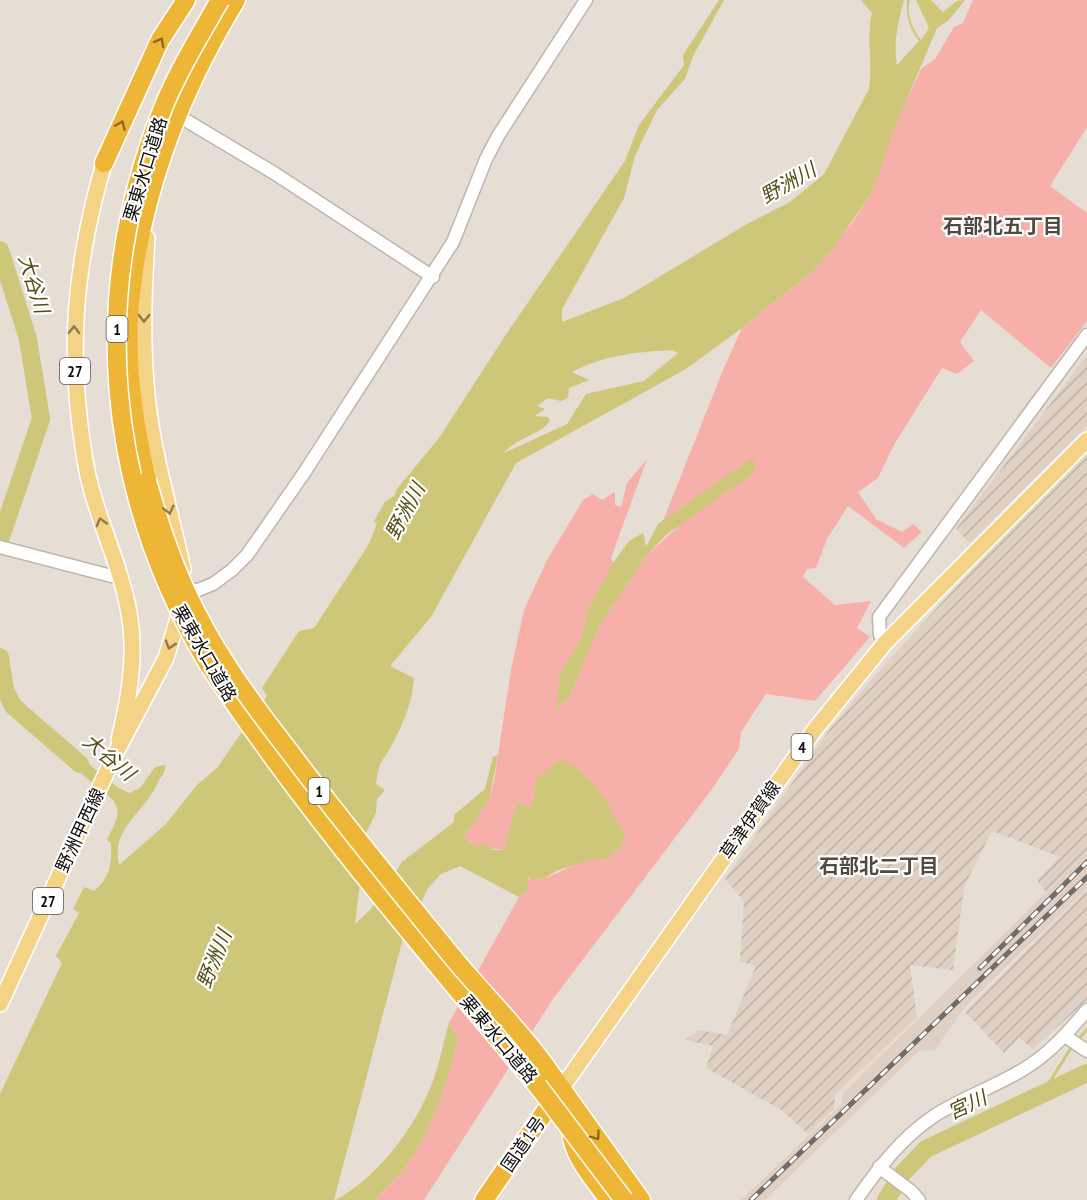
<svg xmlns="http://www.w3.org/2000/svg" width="1087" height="1200" viewBox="0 0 1087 1200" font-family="'PT Sans Narrow','Noto Sans JP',sans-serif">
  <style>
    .built { fill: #dfd0c3 }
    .industrial { fill: url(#industrial-furrows) }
    .grass { fill: #f7b0a9 }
    .water { fill: #cec678; fill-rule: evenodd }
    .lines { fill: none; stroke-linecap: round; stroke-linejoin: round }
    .stream { stroke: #cec678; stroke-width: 3 }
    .river { stroke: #cec678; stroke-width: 18 }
    .minor-casing { stroke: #beb5ae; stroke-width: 15 }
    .major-casing { stroke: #fff; stroke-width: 18 }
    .highway-casing { stroke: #fff; stroke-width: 21 }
    .minor { stroke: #fff; stroke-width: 12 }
    .major { stroke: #f4d387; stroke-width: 15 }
    .highway { stroke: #edb637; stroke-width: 18 }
    .rail-casing { stroke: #716c67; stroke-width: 5 }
    .rail { stroke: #fff; stroke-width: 3; stroke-dasharray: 9; stroke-linecap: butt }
    .highway-bridge-casing { stroke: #fff; stroke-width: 21; stroke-linecap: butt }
    .highway-bridge { stroke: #edb637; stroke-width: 18 }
    .oneway { stroke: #8a6a23 }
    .oneway2 { stroke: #8d7a4f }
    .labels { text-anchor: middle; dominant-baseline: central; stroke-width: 4.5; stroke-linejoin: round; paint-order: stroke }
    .shield { fill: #fff; stroke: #585654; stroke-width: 1.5 }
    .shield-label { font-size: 16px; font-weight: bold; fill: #100d0b }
    .street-label { font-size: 18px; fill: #100d0b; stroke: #fff }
    .water-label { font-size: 20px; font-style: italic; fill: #554e13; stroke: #fff }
    .neighbourhood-label { font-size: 20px; font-weight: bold; fill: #514a43; stroke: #fff }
  </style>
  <defs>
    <pattern id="industrial-furrows" width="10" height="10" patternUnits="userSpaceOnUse" patternTransform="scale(1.5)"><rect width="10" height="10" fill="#dfd0c3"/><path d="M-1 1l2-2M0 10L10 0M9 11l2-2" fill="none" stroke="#beb1a6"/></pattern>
  </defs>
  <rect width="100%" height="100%" fill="#e6ddd5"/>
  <path class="built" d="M 1087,852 L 1087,888 L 964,1008 L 935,1050 L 919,1051 L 765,1200 L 741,1200 L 842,1104 L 842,1094 Z"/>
  <g class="industrial">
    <path d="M 1087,355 L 1087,426 L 970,543 L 956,529 Z"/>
    <path d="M 1087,455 L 1087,852 L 1046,892 L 1037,880 L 1060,857 L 992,831 L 964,887 L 953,970 L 910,965 L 917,1017 L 835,1095 L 834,1109 L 808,1134 L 780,1109 L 706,1068 L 713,1046 L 685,1040 L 699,1030 L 727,1035 L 756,966 L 740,961 L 744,901 L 725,879 L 829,730 L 884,665 L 984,557 Z"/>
    <path d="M 1087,890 L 1087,1000 L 1033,1049 L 1019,1038 L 1004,1053 L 965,1012 Z"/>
  </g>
  <path class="grass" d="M 973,0 L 1087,0 L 1087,127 L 1050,186 L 1087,213 L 1087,321 L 1051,368 L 981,310 L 960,342 L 974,361 L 957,374 L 942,368 L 895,443 L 878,478 L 858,492 L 876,519 L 902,532 L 913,524 L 922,532 L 904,548 L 848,506 L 827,539 L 816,568 L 807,569 L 803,577 L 835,605 L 871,601 L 857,628 L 870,637 L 815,701 L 766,694 L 741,732 L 739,749 L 712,789 L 553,999 L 424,1200 L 375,1200 C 384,1190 394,1180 403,1170 C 430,1136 450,1079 458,1038 L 449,1023 L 519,897 L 527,890 L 529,875 L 532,880 C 554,881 579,855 603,860 L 614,850 L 617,853 L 626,837 L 599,791 L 565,762 L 535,780 L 535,797 L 529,807 L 517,802 L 504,850 L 477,847 L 464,838 L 489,799 L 494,781 L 511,670 L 524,610 L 547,560 L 583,500 L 593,494 L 602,500 L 615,492 L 615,505 L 621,507 L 627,483 L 647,459 L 611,558 L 613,563 L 588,609 L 581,639 L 560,673 L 557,710 L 569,698 L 600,625 L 647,555 L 753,458 L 663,521 L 723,370 L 742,328 L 812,272 L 852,223 L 873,191 L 892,132 L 921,69 L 935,59 L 954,27 L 963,23 Z"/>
  <g class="water">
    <path d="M 719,0 L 724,0 L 693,56 L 685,79 L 657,110 L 635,156 L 624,198 L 562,309 L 562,322 L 624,298 L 747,224 L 790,202 L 824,174 L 869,89 C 873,63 866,38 872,13 L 861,0 L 904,0 C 898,22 893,43 897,65 L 919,41 C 909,28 906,16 907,0 L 910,0 C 906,15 912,28 921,40 L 929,28 L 916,0 L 931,0 L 943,12 L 957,1 L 965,0 L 948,21 L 937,28 L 893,132 L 873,191 L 832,250 L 812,272 L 742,328 L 686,369 L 516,463 L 431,617 L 390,666 L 414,678 C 413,700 404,722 394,741 C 384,761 379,758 376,784 L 385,790 L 377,799 L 376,813 L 366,833 L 355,924 L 371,909 L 402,862 L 454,822 L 454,815 L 485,789 L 493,757 L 498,755 L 489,799 L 464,838 L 477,847 L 487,844 L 493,850 L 504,850 L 517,802 L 529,807 L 535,797 L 535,780 L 559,759 C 593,772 610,807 626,837 L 617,853 L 614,850 L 609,859 L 589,860 L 556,871 L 543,879 L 532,880 L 528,876 L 528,890 L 519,897 L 460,866 L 441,874 L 428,888 L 402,942 L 334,1200 L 0,1200 L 0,1094 L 62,963 L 56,956 L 79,913 L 73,909 L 84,887 L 94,891 C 110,878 112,864 111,843 L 107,840 C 113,826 124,813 112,799 L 65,760 L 67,757 L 60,751 L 63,746 L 71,752 L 73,751 L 117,787 L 129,793 L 140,788 L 155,767 L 165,765 C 166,773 161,776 158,782 C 145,813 110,828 119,865 L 165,825 L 197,785 L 217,768 L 267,696 L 262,688 L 299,631 L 314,628 L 369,544 L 377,523 L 374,521 L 385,502 L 395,495 L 396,490 L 439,438 L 507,333 L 625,161 L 639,125 L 684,65 L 683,55 ZM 672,350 L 678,353 L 644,381 L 586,394 L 567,424 L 504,453 C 516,438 540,435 550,421 L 548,417 L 535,416 L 545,409 L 537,406 L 548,398 L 561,401 L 568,398 L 569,388 L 589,380 L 572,372 C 604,355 637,352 672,350 Z"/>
    <path d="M 753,457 L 755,472 L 666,535 L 647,555 L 600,625 L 569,698 L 556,711 L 560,673 L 581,639 L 588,609 L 613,563 L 629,541 L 643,533 L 646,547 L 658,524 Z"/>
    <path d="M 449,1023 L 458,1038 C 450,1079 430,1136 403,1170 C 394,1180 384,1189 375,1200 L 336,1200 C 378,1176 413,1131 431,1086 C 439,1067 443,1044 449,1023 Z"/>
  </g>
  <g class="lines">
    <g class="stream">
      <path d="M 1077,1041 L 1087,1029"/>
      <path d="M 1043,1093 L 1072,1046"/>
    </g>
    <g class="river">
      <path d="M 0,250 L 28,339 L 41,419 L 0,540"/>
      <path d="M 0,657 L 5,690 L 13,706 L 80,764"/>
      <path d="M 886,1200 L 903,1173 L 926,1149 L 1087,1073"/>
    </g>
    <g class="minor-casing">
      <g id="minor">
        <path d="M 177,115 L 274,173 L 433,277"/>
        <path d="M 0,547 L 119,578"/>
        <path d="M 187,589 L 198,590 L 213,584 L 232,570 L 247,555 L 304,473 L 453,242 L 486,159 L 498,136 L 586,0"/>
        <path d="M 885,643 L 880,635 L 879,617 L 1087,335"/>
        <path d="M 1065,1036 L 1087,1051"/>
        <path d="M 879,1167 L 911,1191 L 919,1200"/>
        <path d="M 856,1200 C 878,1169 901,1138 934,1116 C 963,1097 998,1086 1027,1067 C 1051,1052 1069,1031 1087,1010"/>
      </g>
    </g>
    <g class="major-casing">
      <g id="major">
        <path d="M 104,163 C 74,267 67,353 85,460 C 94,517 125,570 131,627 C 135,666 128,702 119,740"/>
        <path d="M 147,238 C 143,300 141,365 151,426 C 159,475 173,522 183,570"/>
        <path d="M 0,1004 L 115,754 L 166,658 L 182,605"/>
        <path d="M 561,1089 L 816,728 L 885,643 L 1087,440"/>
      </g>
    </g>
    <g class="highway-casing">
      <g id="highway">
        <path d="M 104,163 L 160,40 L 186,0"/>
        <path d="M 147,481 C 135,428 126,371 129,318 C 136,205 178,95 236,0"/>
        <path d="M 207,662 C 305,812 424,949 538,1086"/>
        <path d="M 546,1067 L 641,1200"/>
        <path d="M 571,1131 C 573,1157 594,1179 609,1200"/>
        <path d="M 484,1200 L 558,1093"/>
      </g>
    </g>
    <use href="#minor" class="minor"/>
    <use href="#major" class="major"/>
    <use href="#highway" class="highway"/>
    <g class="rail-casing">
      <g id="rail">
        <path d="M 980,968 L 1087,862"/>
        <path d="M 751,1200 L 1087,877"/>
      </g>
    </g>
    <use href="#rail" class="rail"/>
    <g class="highway-bridge-casing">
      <g id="highway-bridge">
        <path d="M 147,481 C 160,526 174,570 196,612 C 221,662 255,707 289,751 C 342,822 399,891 455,960 C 485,996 519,1029 546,1067"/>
        <path d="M 207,662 C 105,489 88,295 163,108 C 178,71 200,35 220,0"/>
        <path d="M 538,1086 L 624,1200"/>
      </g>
    </g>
    <use href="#highway-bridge" class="highway-bridge"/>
  </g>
  <defs><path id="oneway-chevron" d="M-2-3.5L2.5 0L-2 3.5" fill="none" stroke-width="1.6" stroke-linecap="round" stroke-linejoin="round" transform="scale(1.5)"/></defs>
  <g class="oneway">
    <use href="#oneway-chevron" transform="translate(160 42) rotate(-61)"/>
    <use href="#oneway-chevron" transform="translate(121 125) rotate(-67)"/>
    <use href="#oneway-chevron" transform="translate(596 1136) rotate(54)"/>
  </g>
  <g class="oneway2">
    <use href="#oneway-chevron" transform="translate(144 318) rotate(90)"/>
    <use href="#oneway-chevron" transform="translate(74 330) rotate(-89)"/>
    <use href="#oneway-chevron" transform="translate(169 510) rotate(76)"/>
    <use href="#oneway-chevron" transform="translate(101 522) rotate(-105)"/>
    <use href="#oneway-chevron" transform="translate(170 645) rotate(108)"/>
  </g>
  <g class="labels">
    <g class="shield">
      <rect x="106.5" y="316" width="21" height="26" rx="4.5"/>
      <rect x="60" y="358" width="30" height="26" rx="4.5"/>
      <rect x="791.5" y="734" width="21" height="26" rx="4.5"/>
      <rect x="308.5" y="778" width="21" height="26" rx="4.5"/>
      <rect x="33" y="888" width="30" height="26" rx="4.5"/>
    </g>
    <g class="shield-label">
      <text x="117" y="329">1</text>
      <text x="75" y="371">27</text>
      <text x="802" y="747">4</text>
      <text x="319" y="791">1</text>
      <text x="48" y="901">27</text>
    </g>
    <g class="street-label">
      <text transform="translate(145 169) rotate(-73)">栗東水口道路</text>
      <text transform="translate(205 653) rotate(60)">栗東水口道路</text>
      <text transform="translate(750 820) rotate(-55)">草津伊賀線</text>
      <text transform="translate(80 830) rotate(-65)">野洲甲西線</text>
      <text transform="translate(499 1039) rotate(50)">栗東水口道路</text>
      <text transform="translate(523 1144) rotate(-55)">国道1号</text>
    </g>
    <g class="water-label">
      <text transform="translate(788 183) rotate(-30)">野洲川</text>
      <text transform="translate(34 284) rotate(73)">大谷川</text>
      <text transform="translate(405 511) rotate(-62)">野洲川</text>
      <text transform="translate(109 757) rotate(40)">大谷川</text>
      <text transform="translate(214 959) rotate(-68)">野洲川</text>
      <text transform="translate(967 1105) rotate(-25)">宮川</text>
    </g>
    <g class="neighbourhood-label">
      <text x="1003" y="226">石部北五丁目</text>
      <text x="879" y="866">石部北二丁目</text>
    </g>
  </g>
</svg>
